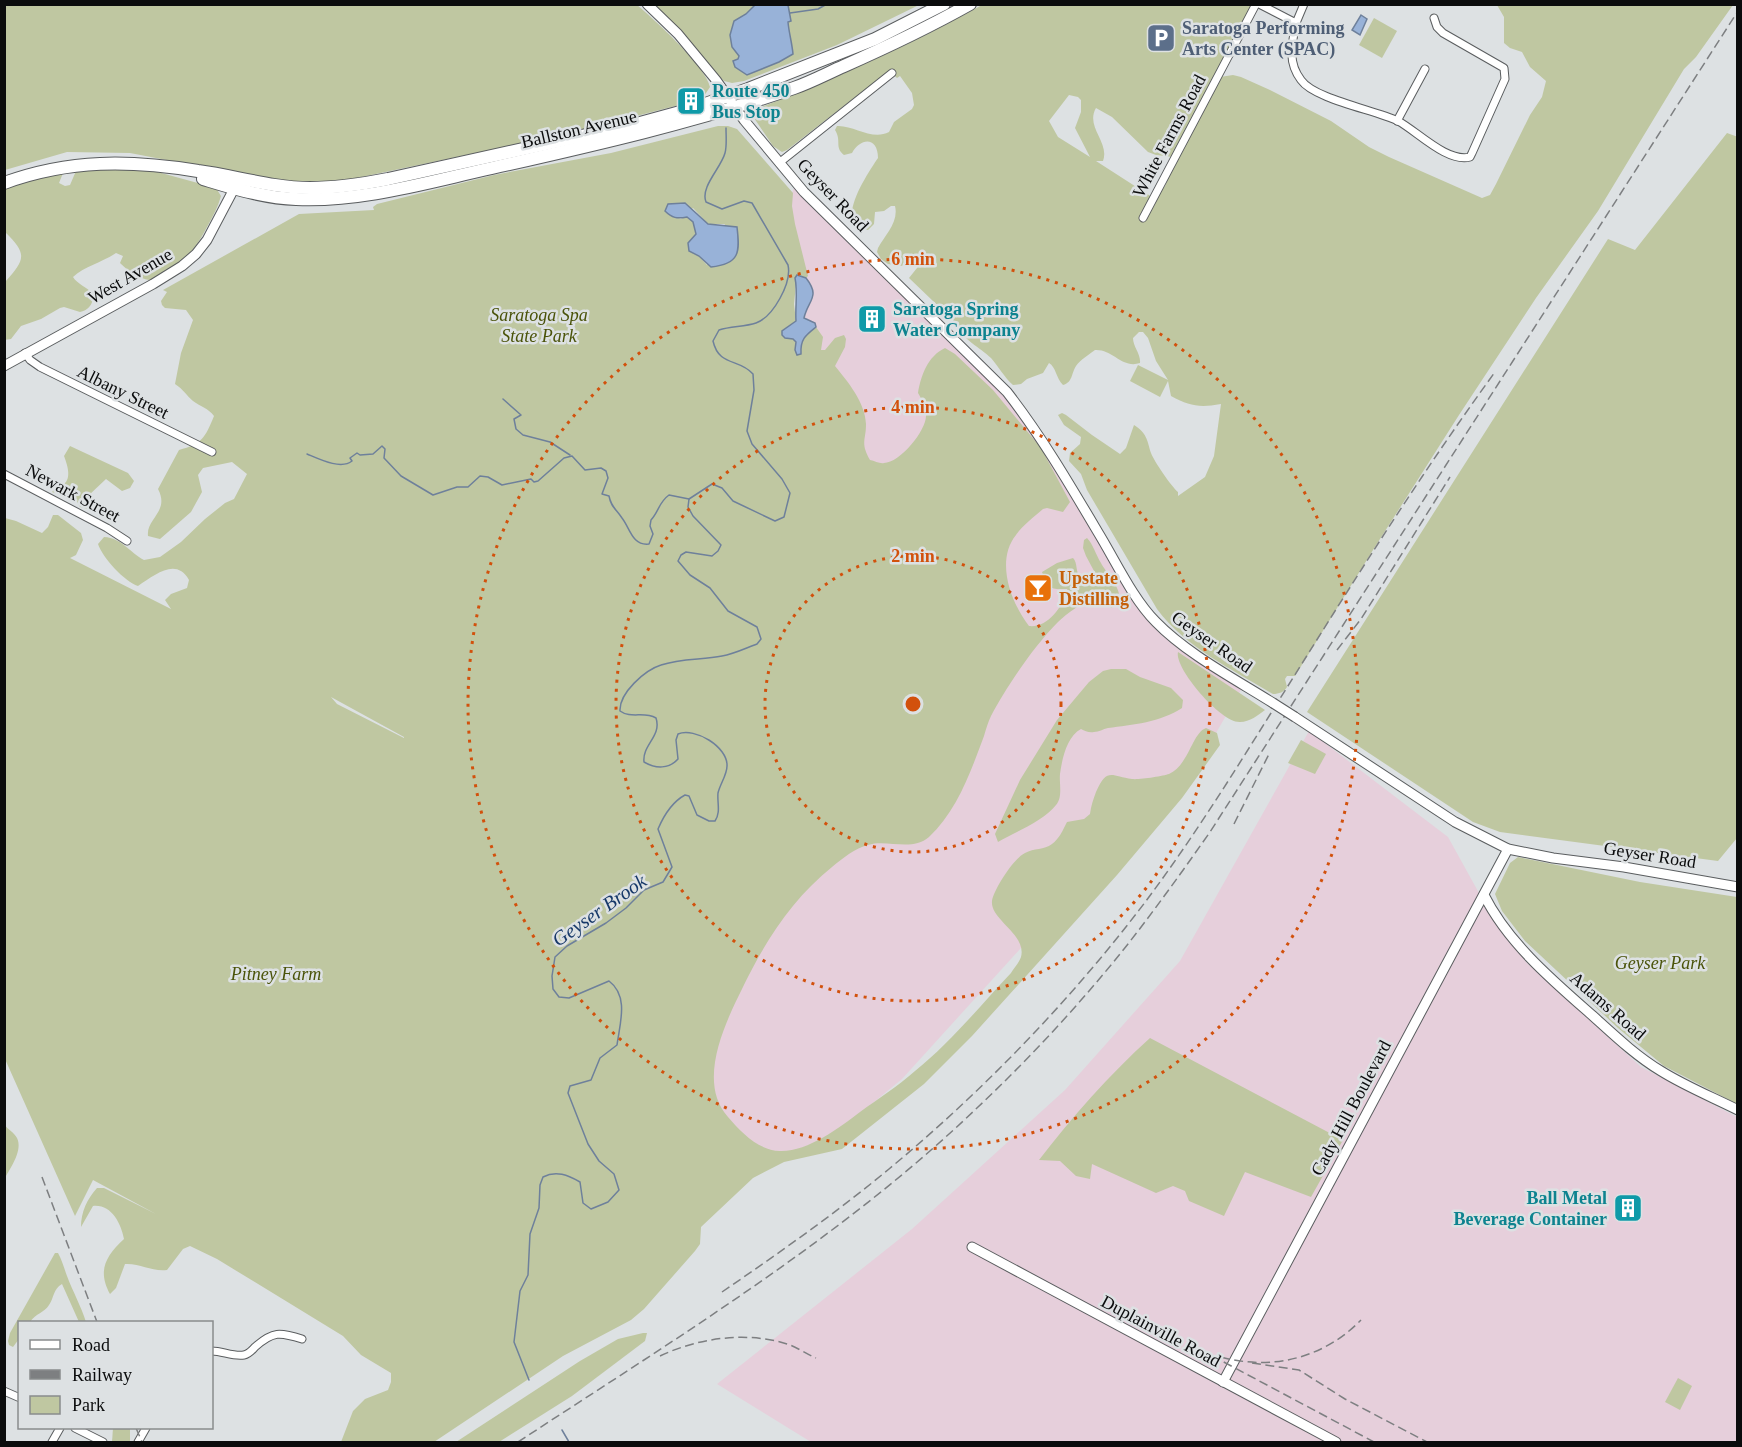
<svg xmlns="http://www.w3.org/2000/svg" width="1742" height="1447" viewBox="0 0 1742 1447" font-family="Georgia,serif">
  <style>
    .industrial { fill: #e6cfdb }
    .green { fill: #bfc7a1; fill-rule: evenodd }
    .water { fill: #98b2d8; stroke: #6e809b; stroke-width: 1.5 }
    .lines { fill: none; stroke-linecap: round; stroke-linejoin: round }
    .stream { stroke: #6e809b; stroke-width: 1.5 }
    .street-casing { stroke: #5a5d5f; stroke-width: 9 }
    .secondary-casing { stroke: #5a5d5f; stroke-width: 11 }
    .highway-casing { stroke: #5a5d5f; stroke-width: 14 }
    .street { stroke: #fff; stroke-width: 7 }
    .secondary { stroke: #fff; stroke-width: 9 }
    .highway { stroke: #fff; stroke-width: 12 }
    .rail { stroke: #7d7f81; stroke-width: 1.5; stroke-dasharray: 9 4.5; stroke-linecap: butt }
    .secondary-bridge-casing { stroke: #5a5d5f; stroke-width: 11; stroke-linecap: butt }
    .secondary-bridge { stroke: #fff; stroke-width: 9 }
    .ring { fill: none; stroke: #d2510c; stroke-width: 3; stroke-dasharray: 3 6 }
    .labels { text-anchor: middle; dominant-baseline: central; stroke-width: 5; stroke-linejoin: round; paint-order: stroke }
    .service-label { font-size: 18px; font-weight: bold; fill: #4e5e75; stroke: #dde1e3; text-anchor: start }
    .culture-label { font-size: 18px; font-weight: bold; fill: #0d838f; stroke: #dde1e3; text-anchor: start }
    .street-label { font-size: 18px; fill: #0b0c0d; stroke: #dde1e3 }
    .park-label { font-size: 18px; font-style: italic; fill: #4a5309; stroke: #dde1e3 }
    .food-label { font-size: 18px; font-weight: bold; fill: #c56008; stroke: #dde1e3; text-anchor: start }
    .water-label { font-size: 20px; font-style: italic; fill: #173969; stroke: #dde1e3 }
    .centre { fill: #d2510c; stroke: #dde1e3; stroke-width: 3 }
    .ring-label { font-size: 18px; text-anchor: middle; font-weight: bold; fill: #d2510c; stroke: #dde1e3; stroke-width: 5; stroke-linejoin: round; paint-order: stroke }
  </style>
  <rect width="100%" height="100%" fill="#dde1e3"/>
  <g class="industrial">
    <path d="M 794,188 L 1014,405 L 1032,430 L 1133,602 L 1165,636 L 1242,688 L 1216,733 L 902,1079 L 834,1135 L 758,1165 L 680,1099 L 817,394 L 787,206 Z"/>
    <path d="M 1309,731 L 1448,837 L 1495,922 L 1527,963 L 1641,1067 L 1737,1117 L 1737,1442 L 811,1442 L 717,1384 L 912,1229 L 1065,1090 L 1180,961 Z"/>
  </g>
  <g class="green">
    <path d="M 4,5 L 637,5 C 653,18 707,68 710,87 L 702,99 L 575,132 L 352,179 L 314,183 L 275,181 L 130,153 L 67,152 L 5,170 Z"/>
    <path d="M 651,5 L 919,5 L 837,45 L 744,81 L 732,83 L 724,81 Z"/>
    <path d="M 982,5 L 1254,5 L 1220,77 L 1233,75 L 1241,77 L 1270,90 L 1331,121 L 1369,147 L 1389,157 L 1482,198 L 1490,195 L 1496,184 L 1530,115 L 1542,97 L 1546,81 L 1530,67 L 1522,52 L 1510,48 L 1504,43 L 1504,17 L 1497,5 L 1733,5 L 1696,57 L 1684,69 L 1598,211 L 1536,298 L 1459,415 L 1373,550 L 1295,676 L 1287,676 L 1285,679 L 1287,687 C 1284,692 1279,694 1273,694 C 1233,670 1185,647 1157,609 L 1087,490 L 1081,474 L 1069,461 L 1070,453 L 1080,444 L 1081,437 L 1064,425 L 1058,415 L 1062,413 L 1066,415 L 1092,435 L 1120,454 L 1126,448 L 1134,425 C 1147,433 1147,440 1151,453 C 1154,461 1171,486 1178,492 L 1178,496 L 1205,477 L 1214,456 L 1221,404 C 1199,408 1190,406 1171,396 L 1168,381 L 1160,397 L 1130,381 L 1138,365 L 1168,380 L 1156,361 L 1148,338 L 1143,332 L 1139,332 L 1133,338 C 1133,347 1141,354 1140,363 C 1122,369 1113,349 1095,350 C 1090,354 1080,360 1076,366 C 1071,374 1073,382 1063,385 C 1056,378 1056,367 1049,363 L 1043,373 L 1027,379 L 1021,384 L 1013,385 C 1004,377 999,367 991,358 C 981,348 961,339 958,325 L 909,278 L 921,263 L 916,260 L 901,266 L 888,264 L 881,259 L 877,252 L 878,248 C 885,235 899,222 895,206 L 891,206 L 884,211 L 875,212 L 874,224 L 868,230 C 831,227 868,173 878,158 C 878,137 861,137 852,153 L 844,155 C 834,147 842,141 835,130 L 837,126 C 854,125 872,141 889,132 L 894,122 L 912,109 L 914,105 L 912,93 L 900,76 L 897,78 L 889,71 L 787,150 L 782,152 L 773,146 L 754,118 L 756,112 L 764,106 C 839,77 912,44 982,5 ZM 1069,95 L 1078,97 L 1081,100 L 1081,112 L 1075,128 L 1090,157 L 1058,137 L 1049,121 ZM 1096,108 L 1112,117 L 1148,152 L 1156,155 L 1173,157 L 1176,160 L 1165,186 L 1155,199 L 1096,161 L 1103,161 C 1110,142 1085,127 1096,108 Z"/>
    <path d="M 1374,18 L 1397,31 L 1382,58 L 1359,45 Z"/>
    <path d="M 718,126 L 728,126 L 737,129 L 793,193 L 792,206 L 795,224 L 808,276 L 806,278 L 797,275 L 794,304 L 796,321 L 782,331 L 785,338 L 793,339 L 796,342 L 795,350 L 801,353 C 800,339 806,335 816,327 L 823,337 L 821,350 L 825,350 L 835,338 L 844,335 L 846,339 L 845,347 L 835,366 C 848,382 865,402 866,424 C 866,441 860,442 870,460 C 875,461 880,464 884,463 C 900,463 927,430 926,415 C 926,406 922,400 918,393 C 921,375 928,356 945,348 L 955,354 L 993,390 L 1041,448 L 1070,502 L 1063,512 L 1047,508 L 1043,509 C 1034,517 1023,525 1016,535 C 995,561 1011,603 1029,626 C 1048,628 1060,608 1068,593 L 1067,589 C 1050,590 1048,588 1042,572 L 1057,563 L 1073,558 C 1078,563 1075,571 1080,577 L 1093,575 L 1094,571 L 1086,556 L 1083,548 L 1084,540 L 1087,538 C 1093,544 1096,555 1101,563 C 1107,575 1132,597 1111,608 L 1095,594 L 1092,596 C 1081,605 1068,612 1058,622 C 1034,646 1007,686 991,716 C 988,722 986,729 984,736 C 971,771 957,811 929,837 C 912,852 887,839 868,845 C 855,848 843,858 832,867 C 792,899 764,943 742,989 C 724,1025 697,1083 728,1117 C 742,1133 758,1150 780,1151 C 807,1152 839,1128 860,1112 C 878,1099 898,1086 915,1071 C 950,1043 980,1006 1011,973 C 1014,968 1019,963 1021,957 C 1027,934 990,920 992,901 C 994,889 1014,858 1025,853 C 1034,848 1044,850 1052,844 C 1059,839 1063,830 1067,822 L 1084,819 L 1090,814 C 1091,806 1093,800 1096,792 C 1107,767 1111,776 1132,779 C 1139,780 1163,776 1169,774 C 1189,765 1192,733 1206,728 L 1217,733 L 1220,745 L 1182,798 L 1117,875 L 972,1036 L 924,1084 L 842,1149 L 784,1162 L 753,1178 L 701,1227 L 700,1244 L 695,1251 L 644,1309 L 631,1320 L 563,1356 L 434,1442 L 341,1442 L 353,1411 L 365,1399 L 388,1390 L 391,1382 L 391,1373 L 361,1355 L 343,1336 L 217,1259 L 190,1246 L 183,1249 L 167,1270 C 152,1272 140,1263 125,1264 L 116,1288 L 110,1294 C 97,1270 106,1256 124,1239 C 121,1223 111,1204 93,1206 L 81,1227 C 81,1212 87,1199 97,1188 L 104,1188 L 156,1214 L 93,1180 L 75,1216 L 5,1059 L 5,518 L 16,521 L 42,533 L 48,527 L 53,515 L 58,515 L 81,533 L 83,540 L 76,555 L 70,558 L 171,609 L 165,600 L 171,594 L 187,588 L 189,580 C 176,557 155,575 138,586 C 125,582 102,557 98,544 L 104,537 C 122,538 129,552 144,560 L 160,557 L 181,542 L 205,519 L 225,503 L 234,499 L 247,474 L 232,462 L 203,468 L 198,475 L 202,492 L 191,512 L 160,539 L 148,536 C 146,518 170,512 158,489 L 179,450 C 202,444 205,438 214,416 C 208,408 201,407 193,401 C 186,395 184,390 175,384 L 181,353 L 193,320 L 186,310 L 165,308 L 162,305 L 161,301 L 167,292 L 163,290 L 299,214 L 374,210 L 373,207 L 377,204 L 494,175 L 611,153 ZM 693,208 L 708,224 L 725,224 L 707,265 L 699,256 L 689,251 L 696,234 L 693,222 L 687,217 L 679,219 ZM 331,697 L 404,737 L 404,738 L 337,704 Z"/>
    <path d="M 1727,133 L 1738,137 L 1737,838 L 1718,861 L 1500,832 L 1473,822 L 1307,712 L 1608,239 L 1635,250 Z"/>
    <path d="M 112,169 L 154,171 L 216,188 L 221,196 C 218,207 213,216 207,227 C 193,254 182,263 156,281 C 141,280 130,273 120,263 L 123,256 L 116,253 C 103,262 85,266 73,277 C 77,284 87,287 92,293 C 95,302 89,310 80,312 L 64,307 L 60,308 L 41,319 L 21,326 L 11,339 L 4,340 L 5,282 C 25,260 28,254 5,232 L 5,187 L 63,173 L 59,183 L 65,186 L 70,185 L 76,171 Z"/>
    <path d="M 70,446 L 128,473 L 134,481 L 130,488 L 122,491 L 106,479 L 88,496 L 88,509 L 80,507 L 76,500 L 52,492 C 56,487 59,488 64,484 C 72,478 67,464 64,456 Z"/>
    <path d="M 1178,652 L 1265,710 C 1258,715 1250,722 1240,722 C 1221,723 1174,668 1178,652 Z"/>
    <path d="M 1111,669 L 1126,669 L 1140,677 L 1171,688 L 1183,700 L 1182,708 C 1161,722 1132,725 1108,728 C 1103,729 1099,732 1094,732 C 1089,733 1085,731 1081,729 C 1067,736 1062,759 1060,774 C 1059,783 1063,797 1056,805 C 1045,820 1014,833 998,842 L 995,834 L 1020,780 L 1057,720 L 1089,682 L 1103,671 Z"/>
    <path d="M 1301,740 L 1326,754 L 1315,774 L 1288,763 Z"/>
    <path d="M 1518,857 L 1640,882 L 1737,897 L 1737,1104 L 1664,1066 L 1618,1028 L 1525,941 L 1502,911 L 1495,894 L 1510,863 Z"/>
    <path d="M 1150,1038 L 1343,1140 L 1311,1197 L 1245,1172 L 1224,1216 L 1189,1201 L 1185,1191 L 1173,1186 L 1156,1193 L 1092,1164 L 1090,1179 L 1076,1176 L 1060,1161 L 1039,1160 C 1072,1117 1109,1075 1150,1038 Z"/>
    <path d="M 4,1124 C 8,1130 14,1132 17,1138 C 23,1150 11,1167 5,1178 Z"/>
    <path d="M 55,1253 L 58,1253 C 62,1260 64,1268 67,1276 C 73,1292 81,1306 86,1322 L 79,1322 L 62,1284 C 53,1289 54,1298 49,1305 C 44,1313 36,1313 30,1322 L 20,1322 L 19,1339 L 13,1347 L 9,1345 L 8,1341 L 10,1333 Z"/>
    <path d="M 643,1333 L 647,1333 L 645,1341 L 572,1396 L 499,1442 L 456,1442 L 580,1361 L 618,1339 Z"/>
    <path d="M 1678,1378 L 1692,1386 L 1680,1410 L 1665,1402 Z"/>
    <path d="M 113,1428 L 130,1428 L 130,1442 L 112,1442 Z"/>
  </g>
  <g class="water">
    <path d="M 755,5 L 788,5 L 791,21 L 788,22 C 789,33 792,43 793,54 L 779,62 L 747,75 L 735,67 L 733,61 L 738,59 L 739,56 L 732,47 L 730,35 L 734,21 L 746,14 Z"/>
    <path d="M 1361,15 L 1367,19 L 1360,35 L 1352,30 Z"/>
    <path d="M 685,203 L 708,224 L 737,227 C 740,252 740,264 711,267 L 699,256 L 689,251 L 688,243 L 696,234 L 693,222 L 687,217 C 677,219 672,218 665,211 L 668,204 Z"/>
    <path d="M 797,275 L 806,278 C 821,297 808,300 804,318 L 815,323 L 816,327 C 806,335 800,339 801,354 L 797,355 L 795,350 L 796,342 L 793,339 L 785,338 L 782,335 L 782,331 L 796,321 C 795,307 798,292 795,278 Z"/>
  </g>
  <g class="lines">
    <g class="stream">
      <path d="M 790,13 L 818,9 L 827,4"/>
      <path d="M 503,399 L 521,415 L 514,419 L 516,429 L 523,435 L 550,442 L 570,455"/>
      <path d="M 307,454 C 319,459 341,470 352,461 L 350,458 L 357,453 L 360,455 L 373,454 L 382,446 L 385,449 L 384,458 L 401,476 L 433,495 L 457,487 L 468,487 L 480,476 L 488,477 L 502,485 L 531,479 L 534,482 L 538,481 L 564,458 L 572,456 L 585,470 L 601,468 L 606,471 L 608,478 L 602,494 L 609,496 C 611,507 616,509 622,518 C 630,528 632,546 649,544 L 653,534 L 650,526 L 651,520 C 659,511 659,502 669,495 L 689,499"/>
      <path d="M 529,1380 L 514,1342 L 520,1291 L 528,1275 L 530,1234 L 539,1208 L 540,1185 L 543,1177 C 556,1170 568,1175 580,1182 L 583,1203 L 591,1209 L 608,1202 L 619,1190 L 614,1174 L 599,1161 L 588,1144 L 568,1093 L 570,1086 L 591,1080 L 600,1058 L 617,1045 C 620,1023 629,996 609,981 L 569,998 L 559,997 L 553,989 L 552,976 L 555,957 L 567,946 L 606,923 L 626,908 L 644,890 L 663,882 L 672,867 L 658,829 C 664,815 672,802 685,795 L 689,796 L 697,815 L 709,821 L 715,821 C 721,812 717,803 718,793 C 720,784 727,775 727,766 C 728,747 695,727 678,734 L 676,740 L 678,759 C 669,769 656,769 644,762 C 642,745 662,736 656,718 C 644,711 631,719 620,711 C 619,693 645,670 661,665 C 681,658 702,660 722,656 C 734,654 746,648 757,644 L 761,639 L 757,627 L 728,611 L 710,588 L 690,575 L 678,561 L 681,555 L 686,552 L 712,556 L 718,551 L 721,545 L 693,516 L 688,507 L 689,499 L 712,484 L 722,488 L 733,501 L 775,521 L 784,517 L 790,493 L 782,479 L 752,444 L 747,431 L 754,390 L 753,374 C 739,358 719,367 713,341 L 719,330 C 731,326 744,327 756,323 C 773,317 792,283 788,265 L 752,203 L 744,201 L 722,209 L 706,202 C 700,187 721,168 725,153 C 727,146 726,136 726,128"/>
      <path d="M 562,1430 L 569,1442"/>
    </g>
    <g class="street-casing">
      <g id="street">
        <path d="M 1259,4 L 1296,23 C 1292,43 1287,62 1301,80 C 1314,99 1375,110 1398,121 C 1417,131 1447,163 1470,157 L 1472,153 L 1505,79 L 1504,68 L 1443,33 L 1437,27 L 1434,18"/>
        <path d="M 1296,23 L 1304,4"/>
        <path d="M 1397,121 L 1425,69"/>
        <path d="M 779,163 L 892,73"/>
        <path d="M 1143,218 L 1256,4"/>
        <path d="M 25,353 L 30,360 L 40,367 L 212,452"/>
        <path d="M 4,474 L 107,528 L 127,541"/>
        <path d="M 212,1351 C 222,1351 234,1357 244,1355 C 249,1354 252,1350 255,1347 C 273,1331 280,1332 302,1339"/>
        <path d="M 4,1391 L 20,1398"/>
        <path d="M 75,1428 L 103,1442"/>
        <path d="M 52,1442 L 60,1428"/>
        <path d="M 138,1442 L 146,1428"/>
      </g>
    </g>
    <g class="secondary-casing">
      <g id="secondary">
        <path d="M 647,4 L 678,34 L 716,80 L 744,120 L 804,192 L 1007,392 C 1042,437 1070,485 1099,534 C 1116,562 1133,599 1156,622 C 1187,654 1235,679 1273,703"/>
        <path d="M 4,366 L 153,284 L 182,266 L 196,254 L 207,240 L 236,185"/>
        <path d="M 1295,717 L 1455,822 L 1508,849 L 1553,858 L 1624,867 L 1738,887"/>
        <path d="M 1484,895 C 1508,943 1553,981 1593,1016 C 1614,1035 1636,1056 1661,1071 C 1685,1086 1712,1097 1738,1110"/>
        <path d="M 972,1247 L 1336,1442"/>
        <path d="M 1223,1382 L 1508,849"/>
      </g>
    </g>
    <g class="highway-casing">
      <g id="highway">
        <path d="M 203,179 C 233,188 264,198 296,199 C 362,202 428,182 492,168 C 594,145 695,122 794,88 C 811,82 828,73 844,66 C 887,47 929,27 970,4"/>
        <path d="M 4,183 C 70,159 130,160 198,171 C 236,176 272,188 310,188 C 336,188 362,184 388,179 L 640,123 L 691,109 L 748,89 L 875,39 L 944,4"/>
      </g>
    </g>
    <use href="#street" class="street"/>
    <use href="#secondary" class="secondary"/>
    <use href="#highway" class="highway"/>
    <g class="rail">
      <path d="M 1337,650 L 1361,619 L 1450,477"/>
      <path d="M 1234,824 L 1269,754"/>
      <path d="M 42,1177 L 97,1322"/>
      <path d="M 722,1292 C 779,1253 836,1213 889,1169 C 984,1090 1071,1000 1146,901 C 1191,841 1231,777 1271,713 C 1343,598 1415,482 1495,372"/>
      <path d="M 1188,1343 L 1374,1442"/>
      <path d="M 660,1356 C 698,1338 746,1331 787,1344 C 797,1347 806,1354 816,1358"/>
      <path d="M 1221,1357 C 1272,1371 1324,1358 1361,1320"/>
      <path d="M 1252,1363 L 1299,1370 L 1345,1399 L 1427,1442"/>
      <path d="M 136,1428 L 142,1442"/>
      <path d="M 518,1442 C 675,1339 843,1237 978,1107 C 1030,1058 1079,1005 1124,949 C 1154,911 1182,872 1210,832 L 1738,11"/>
    </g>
    <g class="secondary-bridge-casing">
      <path id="secondary-bridge" d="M 1273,703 L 1295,717"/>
    </g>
    <use href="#secondary-bridge" class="secondary-bridge"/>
  </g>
  <g class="ring">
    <circle cx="913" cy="704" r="148"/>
    <circle cx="913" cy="704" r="297"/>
    <circle cx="913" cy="704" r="445"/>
  </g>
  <defs>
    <g id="parking-square" transform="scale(1.5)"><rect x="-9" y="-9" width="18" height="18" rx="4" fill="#5c6f8a" stroke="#dde1e3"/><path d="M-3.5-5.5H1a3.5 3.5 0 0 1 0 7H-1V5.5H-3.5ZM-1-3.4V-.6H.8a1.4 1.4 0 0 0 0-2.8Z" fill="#fff"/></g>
    <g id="building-square" transform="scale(1.5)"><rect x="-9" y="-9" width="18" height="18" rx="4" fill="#0f9aa8" stroke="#dde1e3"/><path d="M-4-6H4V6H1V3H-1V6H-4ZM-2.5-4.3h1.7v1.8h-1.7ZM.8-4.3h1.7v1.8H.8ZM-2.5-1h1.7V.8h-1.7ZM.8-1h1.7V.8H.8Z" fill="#fff"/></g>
    <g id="bar-square" transform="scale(1.5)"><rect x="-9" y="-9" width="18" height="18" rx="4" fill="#e8710a" stroke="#dde1e3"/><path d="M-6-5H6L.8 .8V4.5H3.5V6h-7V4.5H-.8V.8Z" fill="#fff"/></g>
  </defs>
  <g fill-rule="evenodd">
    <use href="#parking-square" x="1161" y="38"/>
    <use href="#building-square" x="691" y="101"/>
    <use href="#building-square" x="872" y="319"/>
    <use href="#bar-square" x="1038" y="588"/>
    <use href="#building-square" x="1628" y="1208"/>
  </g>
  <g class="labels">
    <g class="service-label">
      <text x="1182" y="28">Saratoga Performing<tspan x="1182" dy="21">Arts Center (SPAC)</tspan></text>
    </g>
    <g class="culture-label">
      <text x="712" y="91">Route 450<tspan x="712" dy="21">Bus Stop</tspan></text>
      <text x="893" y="309">Saratoga Spring<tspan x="893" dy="21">Water Company</tspan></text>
      <text x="1607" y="1198" text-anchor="end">Ball Metal<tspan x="1607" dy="21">Beverage Container</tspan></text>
    </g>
    <g class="street-label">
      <text transform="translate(579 129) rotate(-13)">Ballston Avenue</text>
      <text transform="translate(1169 136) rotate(-62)">White Farms Road</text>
      <text transform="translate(833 195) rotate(46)">Geyser Road</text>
      <text transform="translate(130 276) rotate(-30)">West Avenue</text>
      <text transform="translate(123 392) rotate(26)">Albany Street</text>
      <text transform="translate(73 493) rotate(28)">Newark Street</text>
      <text transform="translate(1212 642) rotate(35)">Geyser Road</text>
      <text transform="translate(1650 855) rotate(9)">Geyser Road</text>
      <text transform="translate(1608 1006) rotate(41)">Adams Road</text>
      <text transform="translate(1351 1108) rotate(-62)">Cady Hill Boulevard</text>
      <text transform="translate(1161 1331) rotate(28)">Duplainville Road</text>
    </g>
    <g class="park-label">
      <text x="539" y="315">Saratoga Spa<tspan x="539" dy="21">State Park</tspan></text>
      <text x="1660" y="963">Geyser Park</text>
      <text x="276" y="974">Pitney Farm</text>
    </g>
    <g class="food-label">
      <text x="1059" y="578">Upstate<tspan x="1059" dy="21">Distilling</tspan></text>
    </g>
    <g class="water-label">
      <text transform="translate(599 910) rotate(-35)">Geyser Brook</text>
    </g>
  </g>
  <circle cx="913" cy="704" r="9" class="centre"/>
  <g class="ring-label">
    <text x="913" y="265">6 min</text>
    <text x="913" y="413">4 min</text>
    <text x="913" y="562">2 min</text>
  </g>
  <rect width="1742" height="1447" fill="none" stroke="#0b0c0d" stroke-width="12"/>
  <rect x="18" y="1321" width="195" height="108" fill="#dde1e3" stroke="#898c8d" stroke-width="1.5"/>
  <rect x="30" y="1340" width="30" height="9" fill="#ffffff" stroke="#898c8d" stroke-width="1.5"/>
  <text x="72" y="1351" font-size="18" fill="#0b0c0d">Road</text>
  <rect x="30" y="1370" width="30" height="9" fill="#7d7f81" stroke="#898c8d" stroke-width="1.5"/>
  <text x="72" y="1381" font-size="18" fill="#0b0c0d">Railway</text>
  <rect x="30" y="1396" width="30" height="18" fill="#bfc7a1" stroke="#898c8d" stroke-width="1.5"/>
  <text x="72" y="1411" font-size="18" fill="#0b0c0d">Park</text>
</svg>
